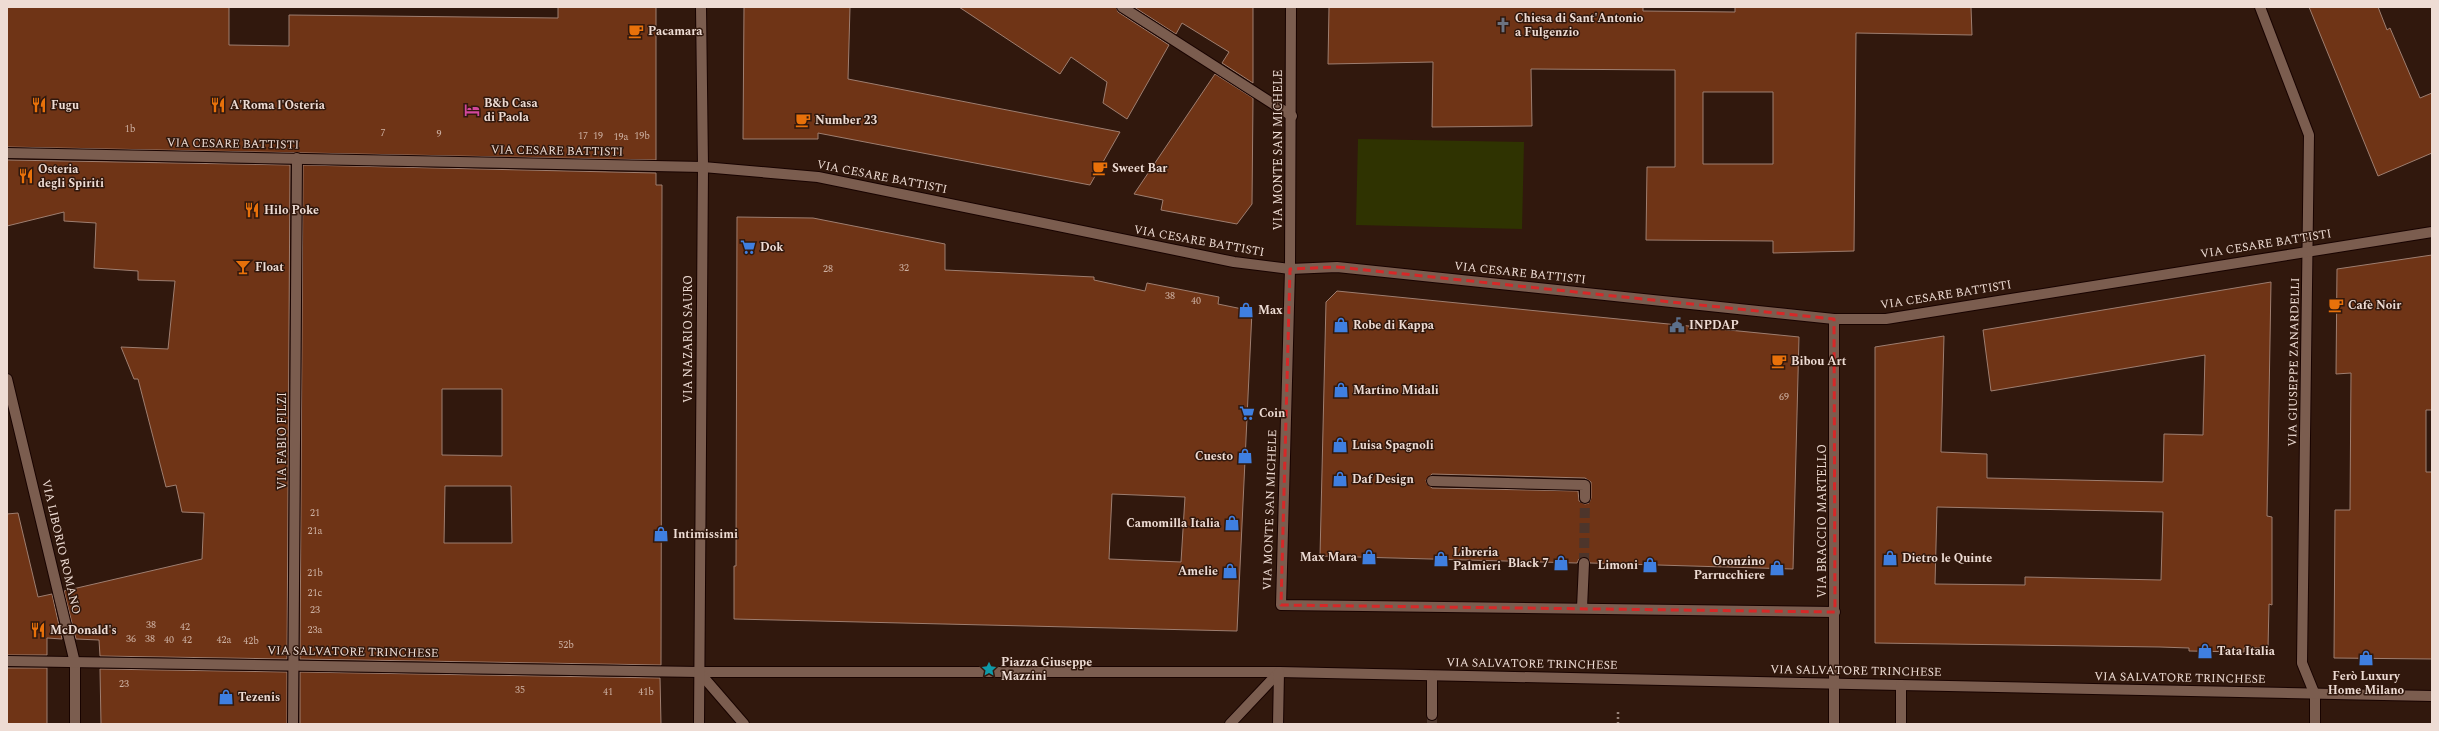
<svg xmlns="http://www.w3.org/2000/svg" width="2439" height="731" viewBox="0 0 2439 731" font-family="Spectral,serif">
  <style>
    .green { fill: #2f3301 }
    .building { fill: #6f3416; stroke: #9e7e70; fill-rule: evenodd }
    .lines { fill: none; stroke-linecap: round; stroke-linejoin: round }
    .minor-tunnel { stroke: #4d352b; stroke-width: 10; stroke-dasharray: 10 5; stroke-linecap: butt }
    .minor-casing { stroke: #180300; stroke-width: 12 }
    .path { stroke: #978279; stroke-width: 2.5; stroke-dasharray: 2 3; stroke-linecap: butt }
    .minor { stroke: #7b5d4f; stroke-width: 10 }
    .marked { fill: none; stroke: #d62828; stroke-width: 3; stroke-dasharray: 8 5; stroke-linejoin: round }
    .labels { text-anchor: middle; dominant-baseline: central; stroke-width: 3; stroke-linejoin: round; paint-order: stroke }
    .number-label { font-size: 10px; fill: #ceb2a4 }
    .poi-label { font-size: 12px; font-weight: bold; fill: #eedcd4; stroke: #31180d; text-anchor: start }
    .street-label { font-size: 12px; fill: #eedcd4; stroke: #31180d }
  </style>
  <rect width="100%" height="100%" fill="#31180d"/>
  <path class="green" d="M 1358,139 L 1524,142 L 1522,229 L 1356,225 Z"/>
  <g class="building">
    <path d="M 7,7 L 229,7 L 229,45 L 289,46 L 289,15 L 558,18 L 558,7 L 656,7 L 656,160 L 7,147 Z"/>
    <path d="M 744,7 L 850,7 L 848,79 L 1120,132 L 1090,185 L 818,133 L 818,139 L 743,139 Z"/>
    <path d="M 959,7 L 1116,7 L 1118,12 L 1169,45 L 1127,119 L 1103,103 L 1107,82 L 1071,57 L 1060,74 Z"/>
    <path d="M 1134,7 L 1253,7 L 1253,83 L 1222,63 L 1229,52 L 1182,23 L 1176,34 Z"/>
    <path d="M 1329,7 L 1643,7 L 1643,11 L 1735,12 L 1735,7 L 1971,7 L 1972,35 L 1856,33 L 1854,251 L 1773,253 L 1773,241 L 1646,240 L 1647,167 L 1675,167 L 1675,70 L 1531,69 L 1532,126 L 1432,127 L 1433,62 L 1328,64 ZM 1703,92 L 1773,92 L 1773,164 L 1703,164 Z"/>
    <path d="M 2309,7 L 2378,7 L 2387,30 L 2390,28 L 2420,98 L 2432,93 L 2432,153 L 2378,176 Z"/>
    <path d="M 1215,74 L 1253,98 L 1252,204 L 1237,224 L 1161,210 L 1163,200 L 1134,194 Z"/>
    <path d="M 7,160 L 290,165 L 287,659 L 100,656 L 99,640 L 76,639 L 64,591 L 202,559 L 204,513 L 182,512 L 176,485 L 166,487 L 138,379 L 134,379 L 121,347 L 168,349 L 175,281 L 138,280 L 138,271 L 94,268 L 96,223 L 64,221 L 64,212 L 7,226 Z"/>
    <path d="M 303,165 L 656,173 L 656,185 L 662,185 L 661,665 L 300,659 ZM 442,389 L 502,389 L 502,456 L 442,455 ZM 445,486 L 511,486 L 512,543 L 444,543 Z"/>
    <path d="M 737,217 L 813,218 L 945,244 L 945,270 L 1094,277 L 1094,280 L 1145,291 L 1147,283 L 1219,297 L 1218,304 L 1252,311 L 1237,631 L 734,619 L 734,566 L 736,566 ZM 1112,494 L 1185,497 L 1181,562 L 1109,559 Z"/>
    <path d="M 2432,255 L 2432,410 L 2426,410 L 2426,472 L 2432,472 L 2432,659 L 2334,658 L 2335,510 L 2350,510 L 2351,373 L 2336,374 L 2337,269 Z"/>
    <path d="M 2271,282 L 2267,516 L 2272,517 L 2272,605 L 2269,604 L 2268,648 L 2244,648 L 2244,652 L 2189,651 L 2189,648 L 2160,647 L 1875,643 L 1875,347 L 1944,336 L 1941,452 L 1987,454 L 1987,478 L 2163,482 L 2164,434 L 2203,435 L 2205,355 L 1991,391 L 1983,330 ZM 1937,507 L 2163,512 L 2161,580 L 2025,577 L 2025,585 L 1935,584 Z"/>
    <path d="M 1337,291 L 1799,337 L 1793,569 L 1590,563 L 1588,558 L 1584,557 L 1579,559 L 1577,563 L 1320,556 L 1326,302 ZM 1432,474 L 1585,478 L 1591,482 L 1591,498 L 1589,503 L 1585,504 L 1579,501 L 1578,491 L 1432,488 L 1427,484 L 1426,480 Z"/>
    <path d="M 18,513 L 38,597 L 52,594 L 62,639 L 47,638 L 47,655 L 7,655 L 7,514 Z"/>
    <rect x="7" y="668" width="40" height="56"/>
    <path d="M 100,669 L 287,672 L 287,724 L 101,724 Z"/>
    <path d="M 300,672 L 660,678 L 661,724 L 300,724 Z"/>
  </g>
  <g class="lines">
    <g class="minor-tunnel">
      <path d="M 1584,563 L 1585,498"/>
      <path d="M 1432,715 L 1432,724"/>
    </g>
    <g class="minor-casing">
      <g id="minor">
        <path d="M 1122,7 L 1292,116"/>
        <path d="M 1291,7 L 1290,269 L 1281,605 L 1835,612"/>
        <path d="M 2260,7 L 2309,135 L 2302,663 L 2315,695 L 2315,724"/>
        <path d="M 7,153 L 703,167 L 818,177 L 1234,262 L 1290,269 L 1337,267 L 1834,319 L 1886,319 L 2432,232"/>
        <path d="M 1834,319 L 1834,724"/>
        <path d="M 7,379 L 75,663 L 75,724"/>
        <path d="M 1432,481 L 1585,485 L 1585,498"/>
        <path d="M 1582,608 L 1584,563"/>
        <path d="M 7,661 L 699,672 L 1279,672 L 2432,696"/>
        <path d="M 699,672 L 744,724"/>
        <path d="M 1901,685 L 1901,724"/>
        <path d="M 1432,715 L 1432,676"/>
        <path d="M 293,724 L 297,158"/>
        <path d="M 699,724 L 703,167 L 701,7"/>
        <path d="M 1230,724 L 1279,672"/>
        <path d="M 1278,724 L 1279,672"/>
      </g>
    </g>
    <path class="path" d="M 1618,712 L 1618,724"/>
    <use href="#minor" class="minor"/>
  </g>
  <path class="marked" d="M 1337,267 L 1834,319 L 1835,612 L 1281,605 L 1290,269 Z"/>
  <defs>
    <g id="church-bare" transform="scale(1.2)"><path d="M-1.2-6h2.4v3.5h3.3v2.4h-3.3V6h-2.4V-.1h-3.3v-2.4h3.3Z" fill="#6b7280" stroke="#31180d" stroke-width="2.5" paint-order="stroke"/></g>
    <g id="cafe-bare" transform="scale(1.2)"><path d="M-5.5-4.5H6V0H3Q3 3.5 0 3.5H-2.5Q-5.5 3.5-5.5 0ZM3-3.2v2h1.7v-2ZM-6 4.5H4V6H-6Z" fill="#e8710a" stroke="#31180d" stroke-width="2.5" paint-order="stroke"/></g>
    <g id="restaurant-bare" transform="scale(1.2)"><path d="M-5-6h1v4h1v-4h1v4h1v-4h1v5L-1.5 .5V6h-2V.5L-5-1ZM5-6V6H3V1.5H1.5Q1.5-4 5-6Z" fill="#e8710a" stroke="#31180d" stroke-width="2.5" paint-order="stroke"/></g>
    <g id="hotel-bare" transform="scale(1.2)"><path d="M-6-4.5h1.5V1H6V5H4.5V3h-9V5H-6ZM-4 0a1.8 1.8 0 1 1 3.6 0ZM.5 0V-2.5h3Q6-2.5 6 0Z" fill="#d1479c" stroke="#31180d" stroke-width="2.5" paint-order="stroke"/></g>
    <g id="supermarket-bare" transform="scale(1.2)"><path d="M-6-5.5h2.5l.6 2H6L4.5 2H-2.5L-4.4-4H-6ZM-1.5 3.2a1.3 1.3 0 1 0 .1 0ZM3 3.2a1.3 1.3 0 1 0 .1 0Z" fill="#3f7fe0" stroke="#31180d" stroke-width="2.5" paint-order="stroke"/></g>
    <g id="bar-bare" transform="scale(1.2)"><path d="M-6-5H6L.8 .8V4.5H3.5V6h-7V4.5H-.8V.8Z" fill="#e8710a" stroke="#31180d" stroke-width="2.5" paint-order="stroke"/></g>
    <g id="shop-bare" transform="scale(1.2)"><path d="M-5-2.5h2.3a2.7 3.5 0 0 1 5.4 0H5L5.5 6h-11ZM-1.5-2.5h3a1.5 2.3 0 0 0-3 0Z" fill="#3f7fe0" stroke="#31180d" stroke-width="2.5" paint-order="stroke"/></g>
    <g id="civic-bare" transform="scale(1.2)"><path d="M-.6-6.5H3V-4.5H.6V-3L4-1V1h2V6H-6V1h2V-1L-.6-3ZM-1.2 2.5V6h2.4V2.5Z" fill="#5c6f8a" stroke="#31180d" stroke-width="2.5" paint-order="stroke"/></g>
    <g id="sight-bare" transform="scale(1.2)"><path d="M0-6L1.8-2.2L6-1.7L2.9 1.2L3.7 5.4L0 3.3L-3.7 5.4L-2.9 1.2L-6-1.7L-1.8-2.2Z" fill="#0f9aa8" stroke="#31180d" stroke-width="2.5" paint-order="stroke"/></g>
  </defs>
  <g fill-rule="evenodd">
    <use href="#church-bare" x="1503" y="25"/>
    <use href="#cafe-bare" x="636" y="31"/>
    <use href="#restaurant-bare" x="39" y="105"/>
    <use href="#restaurant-bare" x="218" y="105"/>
    <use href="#hotel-bare" x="472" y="110"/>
    <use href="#cafe-bare" x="803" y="120"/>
    <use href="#cafe-bare" x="1100" y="168"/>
    <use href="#restaurant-bare" x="26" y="176"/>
    <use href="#restaurant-bare" x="252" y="210"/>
    <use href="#supermarket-bare" x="748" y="247"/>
    <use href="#bar-bare" x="243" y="267"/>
    <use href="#cafe-bare" x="2336" y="305"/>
    <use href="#shop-bare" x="1246" y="310"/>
    <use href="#shop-bare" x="1341" y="325"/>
    <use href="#civic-bare" x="1677" y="325"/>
    <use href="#cafe-bare" x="1779" y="361"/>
    <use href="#shop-bare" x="1341" y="390"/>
    <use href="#supermarket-bare" x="1247" y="413"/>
    <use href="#shop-bare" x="1340" y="445"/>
    <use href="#shop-bare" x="1245" y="456"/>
    <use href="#shop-bare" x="1340" y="479"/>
    <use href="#shop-bare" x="1232" y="523"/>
    <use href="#shop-bare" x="661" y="534"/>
    <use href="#shop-bare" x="1369" y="557"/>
    <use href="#shop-bare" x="1890" y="558"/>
    <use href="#shop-bare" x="1441" y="559"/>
    <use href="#shop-bare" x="1561" y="563"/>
    <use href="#shop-bare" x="1650" y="565"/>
    <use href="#shop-bare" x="1777" y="568"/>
    <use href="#shop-bare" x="1230" y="571"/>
    <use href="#restaurant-bare" x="38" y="630"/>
    <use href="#shop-bare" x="2205" y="651"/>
    <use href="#shop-bare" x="2366" y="658"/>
    <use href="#sight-bare" x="989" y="669"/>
    <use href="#shop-bare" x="226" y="697"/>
  </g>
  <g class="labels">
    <g class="number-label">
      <text x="130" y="129">1b</text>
      <text x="383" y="133">7</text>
      <text x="439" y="134">9</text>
      <text x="583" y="136">17</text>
      <text x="598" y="136">19</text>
      <text x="642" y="136">19b</text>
      <text x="621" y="137">19a</text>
      <text x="904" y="268">32</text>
      <text x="828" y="269">28</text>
      <text x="1170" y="296">38</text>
      <text x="1196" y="301">40</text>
      <text x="1784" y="397">69</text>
      <text x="315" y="513">21</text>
      <text x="315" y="531">21a</text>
      <text x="315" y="573">21b</text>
      <text x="315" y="593">21c</text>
      <text x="315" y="610">23</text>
      <text x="151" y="625">38</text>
      <text x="185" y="627">42</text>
      <text x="315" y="630">23a</text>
      <text x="131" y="639">36</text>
      <text x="150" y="639">38</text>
      <text x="169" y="640">40</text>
      <text x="187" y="640">42</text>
      <text x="224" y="640">42a</text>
      <text x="251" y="641">42b</text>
      <text x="566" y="645">52b</text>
      <text x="124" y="684">23</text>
      <text x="520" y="690">35</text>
      <text x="608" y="692">41</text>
      <text x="646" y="692">41b</text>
    </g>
    <g class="poi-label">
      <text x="1515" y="18">Chiesa di Sant'Antonio<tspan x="1515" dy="14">a Fulgenzio</tspan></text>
      <text x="648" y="31">Pacamara</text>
      <text x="484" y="103">B&amp;b Casa<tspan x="484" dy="14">di Paola</tspan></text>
      <text x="51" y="105">Fugu</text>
      <text x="230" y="105">A'Roma l'Osteria</text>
      <text x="815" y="120">Number 23</text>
      <text x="1112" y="168">Sweet Bar</text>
      <text x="38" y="169">Osteria<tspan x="38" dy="14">degli Spiriti</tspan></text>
      <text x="264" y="210">Hilo Poke</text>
      <text x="760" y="247">Dok</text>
      <text x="255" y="267">Float</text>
      <text x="2348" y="305">Cafè Noir</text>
      <text x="1258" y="310">Max</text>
      <text x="1353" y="325">Robe di Kappa</text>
      <text x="1689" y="325">INPDAP</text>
      <text x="1791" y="361">Bibou Art</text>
      <text x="1353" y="390">Martino Midali</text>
      <text x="1259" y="413">Coin</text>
      <text x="1352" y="445">Luisa Spagnoli</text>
      <text x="1233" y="456" text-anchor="end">Cuesto</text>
      <text x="1352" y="479">Daf Design</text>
      <text x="1220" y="523" text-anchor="end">Camomilla Italia</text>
      <text x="673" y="534">Intimissimi</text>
      <text x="1453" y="552">Libreria<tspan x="1453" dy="14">Palmieri</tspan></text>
      <text x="1357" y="557" text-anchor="end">Max Mara</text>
      <text x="1902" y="558">Dietro le Quinte</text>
      <text x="1765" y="561" text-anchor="end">Oronzino<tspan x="1765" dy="14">Parrucchiere</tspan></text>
      <text x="1549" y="563" text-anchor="end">Black 7</text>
      <text x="1638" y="565" text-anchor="end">Limoni</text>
      <text x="1218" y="571" text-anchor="end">Amelie</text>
      <text x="50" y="630">McDonald's</text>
      <text x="2217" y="651">Tata Italia</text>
      <text x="1001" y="662">Piazza Giuseppe<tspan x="1001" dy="14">Mazzini</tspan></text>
      <text x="2366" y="676" text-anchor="middle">Ferò Luxury<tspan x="2366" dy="14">Home Milano</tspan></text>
      <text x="238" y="697">Tezenis</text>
    </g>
    <g class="street-label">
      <text transform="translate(233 144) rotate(1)">VIA CESARE BATTISTI</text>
      <text transform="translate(1278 150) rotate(-90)">VIA MONTE SAN MICHELE</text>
      <text transform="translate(557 151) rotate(1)">VIA CESARE BATTISTI</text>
      <text transform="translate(882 177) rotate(11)">VIA CESARE BATTISTI</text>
      <text transform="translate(1199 241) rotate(10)">VIA CESARE BATTISTI</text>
      <text transform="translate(2266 244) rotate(-9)">VIA CESARE BATTISTI</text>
      <text transform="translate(1520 273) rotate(6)">VIA CESARE BATTISTI</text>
      <text transform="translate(1946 295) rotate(-9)">VIA CESARE BATTISTI</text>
      <text transform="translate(688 339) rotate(-90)">VIA NAZARIO SAURO</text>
      <text transform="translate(2294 362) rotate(-89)">VIA GIUSEPPE ZANARDELLI</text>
      <text transform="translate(282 441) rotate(-90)">VIA FABIO FILZI</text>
      <text transform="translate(1270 510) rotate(-88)">VIA MONTE SAN MICHELE</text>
      <text transform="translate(1822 521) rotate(-90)">VIA BRACCIO MARTELLO</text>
      <text transform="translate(61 547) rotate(77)">VIA LIBORIO ROMANO</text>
      <text transform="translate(353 652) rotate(1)">VIA SALVATORE TRINCHESE</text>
      <text transform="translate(1532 664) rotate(1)">VIA SALVATORE TRINCHESE</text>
      <text transform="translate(1856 671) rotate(1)">VIA SALVATORE TRINCHESE</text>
      <text transform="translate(2180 678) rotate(1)">VIA SALVATORE TRINCHESE</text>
    </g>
  </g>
  <rect width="2439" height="731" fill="none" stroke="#eedcd4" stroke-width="16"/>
</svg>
